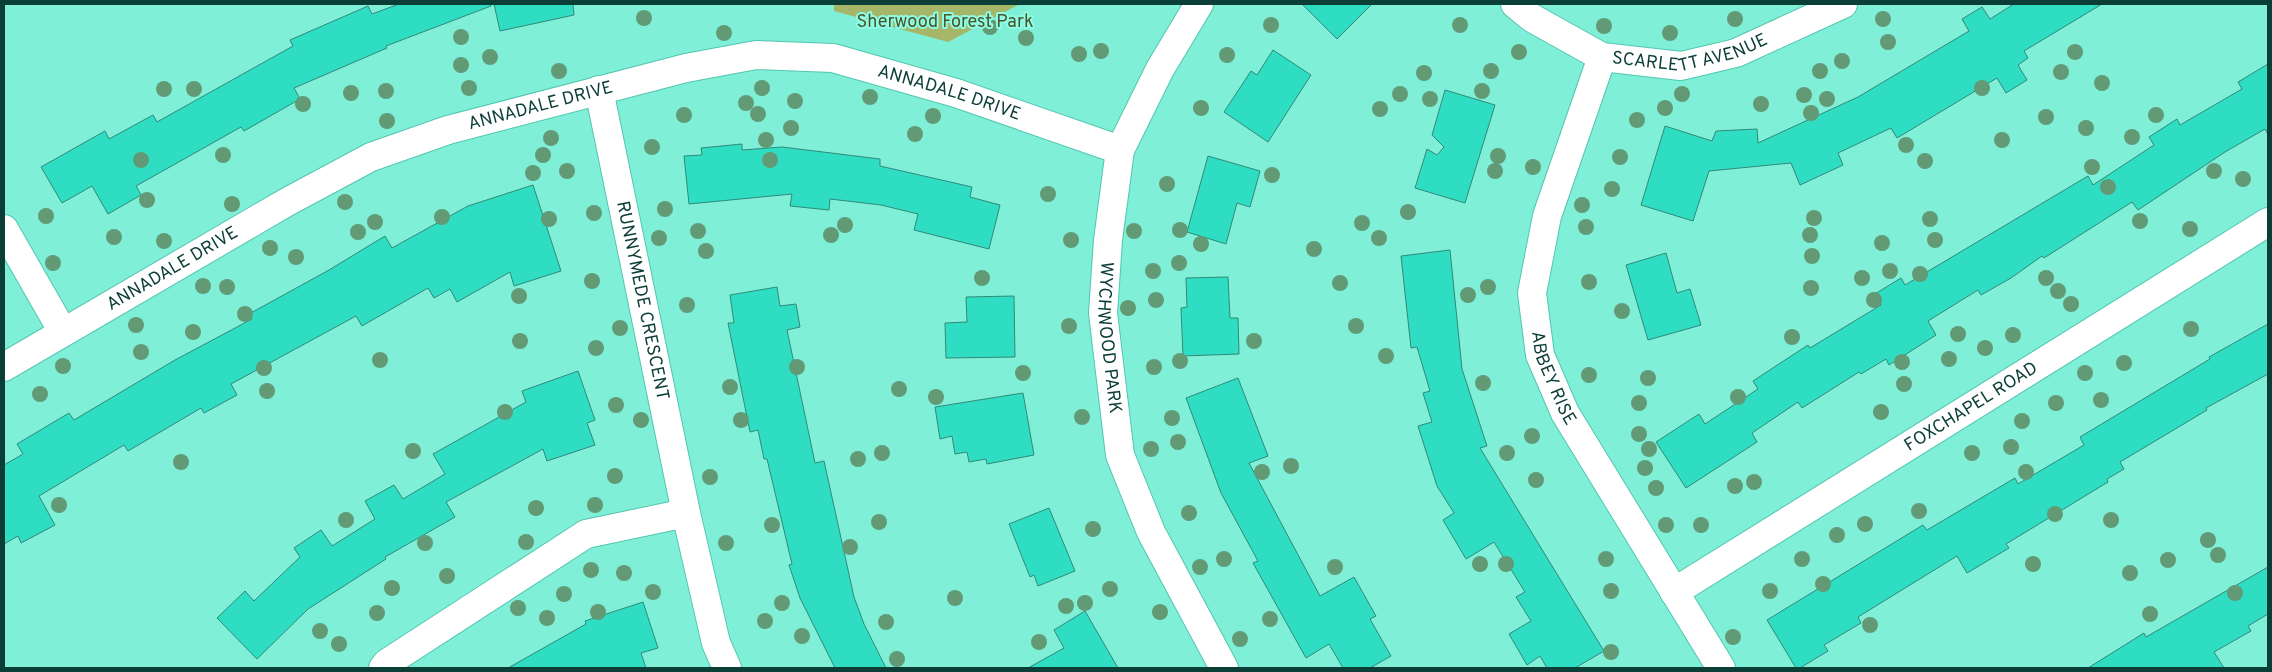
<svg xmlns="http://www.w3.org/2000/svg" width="2272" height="672" viewBox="0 0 2272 672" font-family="Overpass,sans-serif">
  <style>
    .green { fill: #a6b668 }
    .building { fill: #2fdec2; stroke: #318979 }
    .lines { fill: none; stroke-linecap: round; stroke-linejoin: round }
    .minor-casing { stroke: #53c6b0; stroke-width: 30 }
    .minor { stroke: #fff; stroke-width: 28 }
    .tree { fill: #629a76 }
    .labels { text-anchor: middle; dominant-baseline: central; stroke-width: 4; stroke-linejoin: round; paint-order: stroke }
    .park-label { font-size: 18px; fill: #4b5426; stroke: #8dfde5 }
    .street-label { font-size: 18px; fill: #0b3e36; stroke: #8dfde5 }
  </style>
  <rect width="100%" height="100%" fill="#7fefd8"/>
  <path class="green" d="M 834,4 L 1020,4 L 948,42 L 834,11 Z"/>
  <g class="building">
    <path d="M 399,4 L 491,4 L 491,6 L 386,46 L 387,48 L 294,88 L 300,99 L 244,131 L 241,127 L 136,186 L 141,195 L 108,214 L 92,186 L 62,203 L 41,167 L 105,131 L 109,139 L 153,115 L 157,122 L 293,46 L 290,40 L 368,6 L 372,14 Z"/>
    <path d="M 494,4 L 573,4 L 574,15 L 500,31 Z"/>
    <path d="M 1302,4 L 1372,4 L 1337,39 Z"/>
    <path d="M 2014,4 L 2102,4 L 2024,51 L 2028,58 L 2018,65 L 2027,80 L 2006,93 L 1997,78 L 1897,138 L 1891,128 L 1838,153 L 1843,165 L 1800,185 L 1791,163 L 1709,171 L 1693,221 L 1641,205 L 1665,126 L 1712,141 L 1716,131 L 1757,129 L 1758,143 L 1858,97 L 1969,31 L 1962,19 L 1982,7 L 1990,19 Z"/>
    <path d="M 1273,50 L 1311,75 L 1268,142 L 1224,112 L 1251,71 L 1257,75 Z"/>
    <path d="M 2268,64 L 2268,134 L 2265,129 L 2225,152 L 2138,210 L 2132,202 L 2044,258 L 2042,256 L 2011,278 L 1981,295 L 1978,290 L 1928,321 L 1936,335 L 1889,365 L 1886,359 L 1861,374 L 1859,372 L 1802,408 L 1798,402 L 1752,433 L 1757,442 L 1686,488 L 1656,442 L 1699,414 L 1705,424 L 1758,389 L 1753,381 L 1808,345 L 1810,348 L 1881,305 L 1875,294 L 1901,278 L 1905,285 L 2088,176 L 2093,185 L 2154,145 L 2149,137 L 2177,119 L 2180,125 L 2242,89 L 2238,82 Z"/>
    <path d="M 1445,90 L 1495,105 L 1465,203 L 1415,188 L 1427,149 L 1437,155 L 1444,147 L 1432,135 Z"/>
    <path d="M 742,144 L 742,150 L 782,147 L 880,159 L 880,166 L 972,187 L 970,197 L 1000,205 L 989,249 L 914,230 L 918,214 L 881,205 L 830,199 L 829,210 L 790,206 L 792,194 L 689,204 L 684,156 L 702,155 L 701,148 Z"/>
    <path d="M 1208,156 L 1260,171 L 1250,207 L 1237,203 L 1226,244 L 1187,232 Z"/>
    <path d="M 533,185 L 561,271 L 514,286 L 510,272 L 457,302 L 450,289 L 434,298 L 428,288 L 362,326 L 356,316 L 231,384 L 237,395 L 204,413 L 201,408 L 128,451 L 124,445 L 39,496 L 55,525 L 21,543 L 18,536 L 4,544 L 4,465 L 23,454 L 17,444 L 69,413 L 74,420 L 175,360 L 252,319 L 249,314 L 329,270 L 385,236 L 392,248 L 468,206 Z"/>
    <path d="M 1450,250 L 1462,369 L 1487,446 L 1480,448 L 1604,651 L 1575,668 L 1547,668 L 1540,656 L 1527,665 L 1509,634 L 1531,621 L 1516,597 L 1525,592 L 1494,542 L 1466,559 L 1443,520 L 1454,513 L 1437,486 L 1418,426 L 1432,422 L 1423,393 L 1430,391 L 1417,347 L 1411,348 L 1401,256 Z"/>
    <path d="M 1666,253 L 1677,293 L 1690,289 L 1701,325 L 1648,340 L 1626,265 Z"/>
    <path d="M 1228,277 L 1230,318 L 1238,318 L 1239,354 L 1183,356 L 1181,308 L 1187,307 L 1186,278 Z"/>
    <path d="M 777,287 L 780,306 L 796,304 L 800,327 L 787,330 L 815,463 L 824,461 L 854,597 L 864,624 L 886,668 L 835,668 L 800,598 L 789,565 L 792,564 L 767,459 L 764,459 L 758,430 L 750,432 L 728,323 L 734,323 L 730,295 Z"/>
    <path d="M 1014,296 L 1015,357 L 946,358 L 945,323 L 967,322 L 966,297 Z"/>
    <path d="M 2268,324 L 2268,374 L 2206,408 L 2207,410 L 2120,462 L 2124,469 L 2107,479 L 2108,482 L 2006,544 L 2009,548 L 1967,573 L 1957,556 L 1858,617 L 1861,623 L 1824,645 L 1828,651 L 1800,668 L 1796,668 L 1767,620 L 1923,525 L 1927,530 L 2015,478 L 2018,484 L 2084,445 L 2080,437 L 2210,359 L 2209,357 Z"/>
    <path d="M 578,371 L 595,420 L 587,423 L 595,445 L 547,461 L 543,449 L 446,502 L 455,517 L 385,557 L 386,559 L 308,609 L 257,659 L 217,618 L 245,591 L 254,601 L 300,557 L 294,548 L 321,530 L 332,546 L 375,519 L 365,501 L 394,485 L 403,499 L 445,474 L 433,454 L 526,402 L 522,391 Z"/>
    <path d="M 1238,378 L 1268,456 L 1249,463 L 1320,596 L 1354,577 L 1376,616 L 1370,619 L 1391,656 L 1370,668 L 1343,668 L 1329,644 L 1306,658 L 1253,563 L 1258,561 L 1221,493 L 1186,398 Z"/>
    <path d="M 1023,393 L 1034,455 L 987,464 L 986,459 L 969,462 L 967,452 L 955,454 L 952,436 L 940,439 L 935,407 Z"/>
    <path d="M 1049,508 L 1075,571 L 1038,586 L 1034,575 L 1030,577 L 1009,524 Z"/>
    <path d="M 2268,567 L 2268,614 L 2248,626 L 2251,631 L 2214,652 L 2224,668 L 2088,668 L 2144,633 L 2146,637 Z"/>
    <path d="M 643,602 L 658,648 L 641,653 L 646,668 L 508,668 L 586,624 L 585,621 Z"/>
    <path d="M 1085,611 L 1118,668 L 1028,668 L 1064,648 L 1054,630 Z"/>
  </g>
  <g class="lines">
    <g class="minor-casing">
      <g id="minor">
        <path id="s1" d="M 1199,4 L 1160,69 L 1120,150 L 1108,240 L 1103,313 L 1120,455 L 1151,532 L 1224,668"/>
        <path id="s2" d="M 1515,4 L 1532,18 L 1602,57 L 1681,66 L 1736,53 L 1843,4"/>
        <path id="s3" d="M 1602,57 L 1547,216 L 1532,293 L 1540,355 L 1565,413 L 1721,668"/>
        <path id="s4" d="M 599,90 L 686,513 L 716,643 L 727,668"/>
        <path d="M 4,229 L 63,332"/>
        <path id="s5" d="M 4,367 L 287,202 L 371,157 L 448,130 L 686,68 L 756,55 L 833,58 L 956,93 L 1120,150"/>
        <path id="s6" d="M 1674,592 L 2268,222"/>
        <path d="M 383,668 L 387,663 L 586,534 L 686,513"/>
      </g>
    </g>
    <use href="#minor" class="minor"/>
  </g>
  <g class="tree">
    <circle cx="644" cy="18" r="8"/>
    <circle cx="1735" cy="19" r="8"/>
    <circle cx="1883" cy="19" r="8"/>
    <circle cx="1271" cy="25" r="8"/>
    <circle cx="1460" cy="25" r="8"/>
    <circle cx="1604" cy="26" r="8"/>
    <circle cx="990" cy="27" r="8"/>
    <circle cx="724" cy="33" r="8"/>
    <circle cx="1670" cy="33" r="8"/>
    <circle cx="461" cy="37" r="8"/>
    <circle cx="1026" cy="38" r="8"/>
    <circle cx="1888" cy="42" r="8"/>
    <circle cx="1101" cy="51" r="8"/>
    <circle cx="1519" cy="52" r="8"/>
    <circle cx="2075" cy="52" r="8"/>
    <circle cx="1079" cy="54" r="8"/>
    <circle cx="1227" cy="55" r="8"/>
    <circle cx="490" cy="57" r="8"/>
    <circle cx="1842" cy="61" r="8"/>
    <circle cx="461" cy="65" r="8"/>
    <circle cx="559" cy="71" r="8"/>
    <circle cx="1491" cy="71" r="8"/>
    <circle cx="1820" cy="71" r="8"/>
    <circle cx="2061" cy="72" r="8"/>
    <circle cx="1424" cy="73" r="8"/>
    <circle cx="2102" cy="83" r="8"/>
    <circle cx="469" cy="88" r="8"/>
    <circle cx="762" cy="88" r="8"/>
    <circle cx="1982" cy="88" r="8"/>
    <circle cx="164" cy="89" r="8"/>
    <circle cx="194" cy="89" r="8"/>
    <circle cx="386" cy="91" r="8"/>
    <circle cx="1482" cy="91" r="8"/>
    <circle cx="351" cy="93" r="8"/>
    <circle cx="1400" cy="94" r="8"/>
    <circle cx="1682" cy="94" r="8"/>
    <circle cx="1804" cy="95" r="8"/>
    <circle cx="870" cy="97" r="8"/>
    <circle cx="1430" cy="99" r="8"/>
    <circle cx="1827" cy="99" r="8"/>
    <circle cx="795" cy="101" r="8"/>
    <circle cx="746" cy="103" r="8"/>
    <circle cx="303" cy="104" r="8"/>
    <circle cx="1761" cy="104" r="8"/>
    <circle cx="1201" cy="108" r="8"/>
    <circle cx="1665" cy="108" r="8"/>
    <circle cx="1380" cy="109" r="8"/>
    <circle cx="1811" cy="113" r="8"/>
    <circle cx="758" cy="114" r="8"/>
    <circle cx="684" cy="115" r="8"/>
    <circle cx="2156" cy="115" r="8"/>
    <circle cx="933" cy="116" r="8"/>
    <circle cx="2046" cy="117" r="8"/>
    <circle cx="1637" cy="120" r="8"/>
    <circle cx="387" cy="121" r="8"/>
    <circle cx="791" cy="128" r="8"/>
    <circle cx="2086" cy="128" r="8"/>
    <circle cx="915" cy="134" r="8"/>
    <circle cx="2132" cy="137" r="8"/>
    <circle cx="551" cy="138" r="8"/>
    <circle cx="766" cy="140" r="8"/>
    <circle cx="2002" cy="140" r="8"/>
    <circle cx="1906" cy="145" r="8"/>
    <circle cx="652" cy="147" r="8"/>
    <circle cx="223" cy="155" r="8"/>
    <circle cx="543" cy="155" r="8"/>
    <circle cx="1498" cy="156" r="8"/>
    <circle cx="1620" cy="157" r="8"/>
    <circle cx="141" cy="160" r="8"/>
    <circle cx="770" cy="160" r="8"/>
    <circle cx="1925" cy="161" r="8"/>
    <circle cx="1533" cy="167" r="8"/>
    <circle cx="2092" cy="167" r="8"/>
    <circle cx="567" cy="171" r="8"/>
    <circle cx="1495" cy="171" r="8"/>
    <circle cx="2214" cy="171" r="8"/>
    <circle cx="533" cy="173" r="8"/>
    <circle cx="1272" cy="175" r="8"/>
    <circle cx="2243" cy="179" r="8"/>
    <circle cx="1167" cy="184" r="8"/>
    <circle cx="2108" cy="187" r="8"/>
    <circle cx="1612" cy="189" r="8"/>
    <circle cx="1048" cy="194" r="8"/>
    <circle cx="147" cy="200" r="8"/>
    <circle cx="345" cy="202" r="8"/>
    <circle cx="232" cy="204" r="8"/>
    <circle cx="1582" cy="205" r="8"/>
    <circle cx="665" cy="209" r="8"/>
    <circle cx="1408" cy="212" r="8"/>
    <circle cx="594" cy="213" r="8"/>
    <circle cx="46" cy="216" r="8"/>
    <circle cx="442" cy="217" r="8"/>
    <circle cx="1814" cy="218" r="8"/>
    <circle cx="549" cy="219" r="8"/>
    <circle cx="1930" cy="219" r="8"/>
    <circle cx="2140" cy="221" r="8"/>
    <circle cx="375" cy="222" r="8"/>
    <circle cx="1362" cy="223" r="8"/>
    <circle cx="845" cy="225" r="8"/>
    <circle cx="1586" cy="227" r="8"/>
    <circle cx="2190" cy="229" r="8"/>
    <circle cx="1180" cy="230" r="8"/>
    <circle cx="698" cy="231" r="8"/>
    <circle cx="1134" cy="231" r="8"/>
    <circle cx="358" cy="232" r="8"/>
    <circle cx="831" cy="235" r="8"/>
    <circle cx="1810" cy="235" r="8"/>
    <circle cx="114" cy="237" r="8"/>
    <circle cx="659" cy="238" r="8"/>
    <circle cx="1379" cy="238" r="8"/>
    <circle cx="1071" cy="240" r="8"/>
    <circle cx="1935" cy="240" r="8"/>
    <circle cx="164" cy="241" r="8"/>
    <circle cx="1882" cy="243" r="8"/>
    <circle cx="1201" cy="244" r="8"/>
    <circle cx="270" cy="248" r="8"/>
    <circle cx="1314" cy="249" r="8"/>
    <circle cx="706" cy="251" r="8"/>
    <circle cx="1812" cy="256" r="8"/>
    <circle cx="296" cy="257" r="8"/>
    <circle cx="53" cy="263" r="8"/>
    <circle cx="1179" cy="263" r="8"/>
    <circle cx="1153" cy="271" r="8"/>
    <circle cx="1890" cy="271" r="8"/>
    <circle cx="1920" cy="274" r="8"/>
    <circle cx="982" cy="278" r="8"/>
    <circle cx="1862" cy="278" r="8"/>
    <circle cx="2046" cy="278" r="8"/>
    <circle cx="592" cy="281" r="8"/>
    <circle cx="1589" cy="282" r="8"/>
    <circle cx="1340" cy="283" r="8"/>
    <circle cx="203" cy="286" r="8"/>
    <circle cx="227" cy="287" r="8"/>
    <circle cx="1488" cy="287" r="8"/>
    <circle cx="1811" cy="288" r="8"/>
    <circle cx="2058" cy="291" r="8"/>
    <circle cx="1468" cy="295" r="8"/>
    <circle cx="519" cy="296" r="8"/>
    <circle cx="1156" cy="300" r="8"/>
    <circle cx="1874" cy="300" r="8"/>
    <circle cx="2071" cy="304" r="8"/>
    <circle cx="687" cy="305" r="8"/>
    <circle cx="1128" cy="308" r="8"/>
    <circle cx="1622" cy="311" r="8"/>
    <circle cx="245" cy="314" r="8"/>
    <circle cx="136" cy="325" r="8"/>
    <circle cx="1069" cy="326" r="8"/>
    <circle cx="1356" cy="326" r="8"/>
    <circle cx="620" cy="328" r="8"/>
    <circle cx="2191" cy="329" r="8"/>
    <circle cx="193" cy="332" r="8"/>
    <circle cx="1958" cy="334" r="8"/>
    <circle cx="2013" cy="335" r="8"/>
    <circle cx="1792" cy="337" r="8"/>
    <circle cx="520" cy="341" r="8"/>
    <circle cx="1254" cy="341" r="8"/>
    <circle cx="596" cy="348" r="8"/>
    <circle cx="1985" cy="348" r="8"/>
    <circle cx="141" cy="352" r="8"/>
    <circle cx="1386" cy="356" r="8"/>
    <circle cx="1949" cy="359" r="8"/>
    <circle cx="380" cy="360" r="8"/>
    <circle cx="1180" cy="361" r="8"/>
    <circle cx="1902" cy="362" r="8"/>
    <circle cx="2124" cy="363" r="8"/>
    <circle cx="63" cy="366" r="8"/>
    <circle cx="797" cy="367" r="8"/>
    <circle cx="1154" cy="367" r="8"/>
    <circle cx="264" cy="368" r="8"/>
    <circle cx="1023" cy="373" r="8"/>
    <circle cx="2085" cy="373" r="8"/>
    <circle cx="1589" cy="375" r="8"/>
    <circle cx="1648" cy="378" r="8"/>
    <circle cx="1483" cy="383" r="8"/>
    <circle cx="1904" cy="384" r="8"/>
    <circle cx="730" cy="387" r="8"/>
    <circle cx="899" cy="389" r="8"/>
    <circle cx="267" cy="391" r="8"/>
    <circle cx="40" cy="394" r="8"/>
    <circle cx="936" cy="397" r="8"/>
    <circle cx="1738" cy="397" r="8"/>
    <circle cx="2101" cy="400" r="8"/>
    <circle cx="1639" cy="403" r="8"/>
    <circle cx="2056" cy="403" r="8"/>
    <circle cx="616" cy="405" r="8"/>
    <circle cx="505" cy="412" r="8"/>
    <circle cx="1881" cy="412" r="8"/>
    <circle cx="1082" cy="417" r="8"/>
    <circle cx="1172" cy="418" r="8"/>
    <circle cx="641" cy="420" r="8"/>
    <circle cx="741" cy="420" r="8"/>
    <circle cx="2022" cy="421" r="8"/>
    <circle cx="1639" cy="434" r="8"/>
    <circle cx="1532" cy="436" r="8"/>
    <circle cx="1178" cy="442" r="8"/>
    <circle cx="2011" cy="447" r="8"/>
    <circle cx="1151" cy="449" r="8"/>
    <circle cx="1649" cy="449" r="8"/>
    <circle cx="413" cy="451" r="8"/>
    <circle cx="882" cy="453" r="8"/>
    <circle cx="1507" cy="453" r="8"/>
    <circle cx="1972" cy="453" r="8"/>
    <circle cx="858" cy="459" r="8"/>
    <circle cx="181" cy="462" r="8"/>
    <circle cx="1291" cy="466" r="8"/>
    <circle cx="1645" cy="468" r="8"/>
    <circle cx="1262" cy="472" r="8"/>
    <circle cx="2026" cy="472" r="8"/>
    <circle cx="615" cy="476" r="8"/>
    <circle cx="710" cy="477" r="8"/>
    <circle cx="1536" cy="480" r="8"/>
    <circle cx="1754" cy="482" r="8"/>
    <circle cx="1735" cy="486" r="8"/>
    <circle cx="1656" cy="488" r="8"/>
    <circle cx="59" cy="505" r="8"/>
    <circle cx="595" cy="505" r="8"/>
    <circle cx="536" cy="508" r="8"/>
    <circle cx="1919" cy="511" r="8"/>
    <circle cx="1189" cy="513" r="8"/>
    <circle cx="2055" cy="514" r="8"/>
    <circle cx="346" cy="520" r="8"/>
    <circle cx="2111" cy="520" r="8"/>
    <circle cx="879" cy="522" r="8"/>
    <circle cx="1865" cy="524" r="8"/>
    <circle cx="772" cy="525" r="8"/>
    <circle cx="1666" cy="525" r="8"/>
    <circle cx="1701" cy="525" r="8"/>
    <circle cx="1093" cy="529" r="8"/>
    <circle cx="1837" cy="535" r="8"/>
    <circle cx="2208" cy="540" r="8"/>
    <circle cx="526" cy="542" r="8"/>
    <circle cx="425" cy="543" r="8"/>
    <circle cx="726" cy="543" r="8"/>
    <circle cx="850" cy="547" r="8"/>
    <circle cx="2218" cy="555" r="8"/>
    <circle cx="1224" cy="559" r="8"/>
    <circle cx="1606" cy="559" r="8"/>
    <circle cx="1802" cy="559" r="8"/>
    <circle cx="2168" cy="560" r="8"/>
    <circle cx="1480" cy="564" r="8"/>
    <circle cx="1506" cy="564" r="8"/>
    <circle cx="2033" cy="564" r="8"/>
    <circle cx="1200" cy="567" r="8"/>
    <circle cx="1335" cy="567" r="8"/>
    <circle cx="591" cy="570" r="8"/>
    <circle cx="624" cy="573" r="8"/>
    <circle cx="2130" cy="573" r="8"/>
    <circle cx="447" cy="576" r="8"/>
    <circle cx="1823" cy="584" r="8"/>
    <circle cx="392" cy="588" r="8"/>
    <circle cx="1110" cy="589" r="8"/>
    <circle cx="1611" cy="591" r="8"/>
    <circle cx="1770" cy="591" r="8"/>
    <circle cx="653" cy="592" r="8"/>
    <circle cx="2235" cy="593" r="8"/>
    <circle cx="564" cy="594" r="8"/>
    <circle cx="955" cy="598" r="8"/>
    <circle cx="782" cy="603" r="8"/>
    <circle cx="1085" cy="603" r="8"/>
    <circle cx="1066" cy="606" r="8"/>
    <circle cx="518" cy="608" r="8"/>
    <circle cx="598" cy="612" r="8"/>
    <circle cx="1160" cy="612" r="8"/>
    <circle cx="377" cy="613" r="8"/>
    <circle cx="2150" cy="614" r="8"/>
    <circle cx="547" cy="618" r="8"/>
    <circle cx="1270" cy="619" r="8"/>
    <circle cx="765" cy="621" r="8"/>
    <circle cx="886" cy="622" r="8"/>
    <circle cx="1870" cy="625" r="8"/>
    <circle cx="320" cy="631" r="8"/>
    <circle cx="802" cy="636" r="8"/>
    <circle cx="1733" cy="637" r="8"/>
    <circle cx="1240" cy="639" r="8"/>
    <circle cx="1039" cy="642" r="8"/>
    <circle cx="339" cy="644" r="8"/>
    <circle cx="1611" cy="652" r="8"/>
    <circle cx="897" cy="659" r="8"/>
  </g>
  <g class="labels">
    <g class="park-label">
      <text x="945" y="22">Sherwood Forest Park</text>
    </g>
    <g class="street-label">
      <text stroke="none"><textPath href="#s2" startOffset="192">SCARLETT AVENUE</textPath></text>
      <text stroke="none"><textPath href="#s5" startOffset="1020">ANNADALE DRIVE</textPath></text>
      <text stroke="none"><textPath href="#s5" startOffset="600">ANNADALE DRIVE</textPath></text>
      <text stroke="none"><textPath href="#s5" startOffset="195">ANNADALE DRIVE</textPath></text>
      <text stroke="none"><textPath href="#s4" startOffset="215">RUNNYMEDE CRESCENT</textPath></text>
      <text stroke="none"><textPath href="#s1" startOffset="355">WYCHWOOD PARK</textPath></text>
      <text stroke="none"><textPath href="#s3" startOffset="335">ABBEY RISE</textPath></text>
      <text stroke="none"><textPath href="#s6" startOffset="350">FOXCHAPEL ROAD</textPath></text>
    </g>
  </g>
  <rect width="2272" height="672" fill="none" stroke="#0b3e36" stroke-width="10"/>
</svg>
